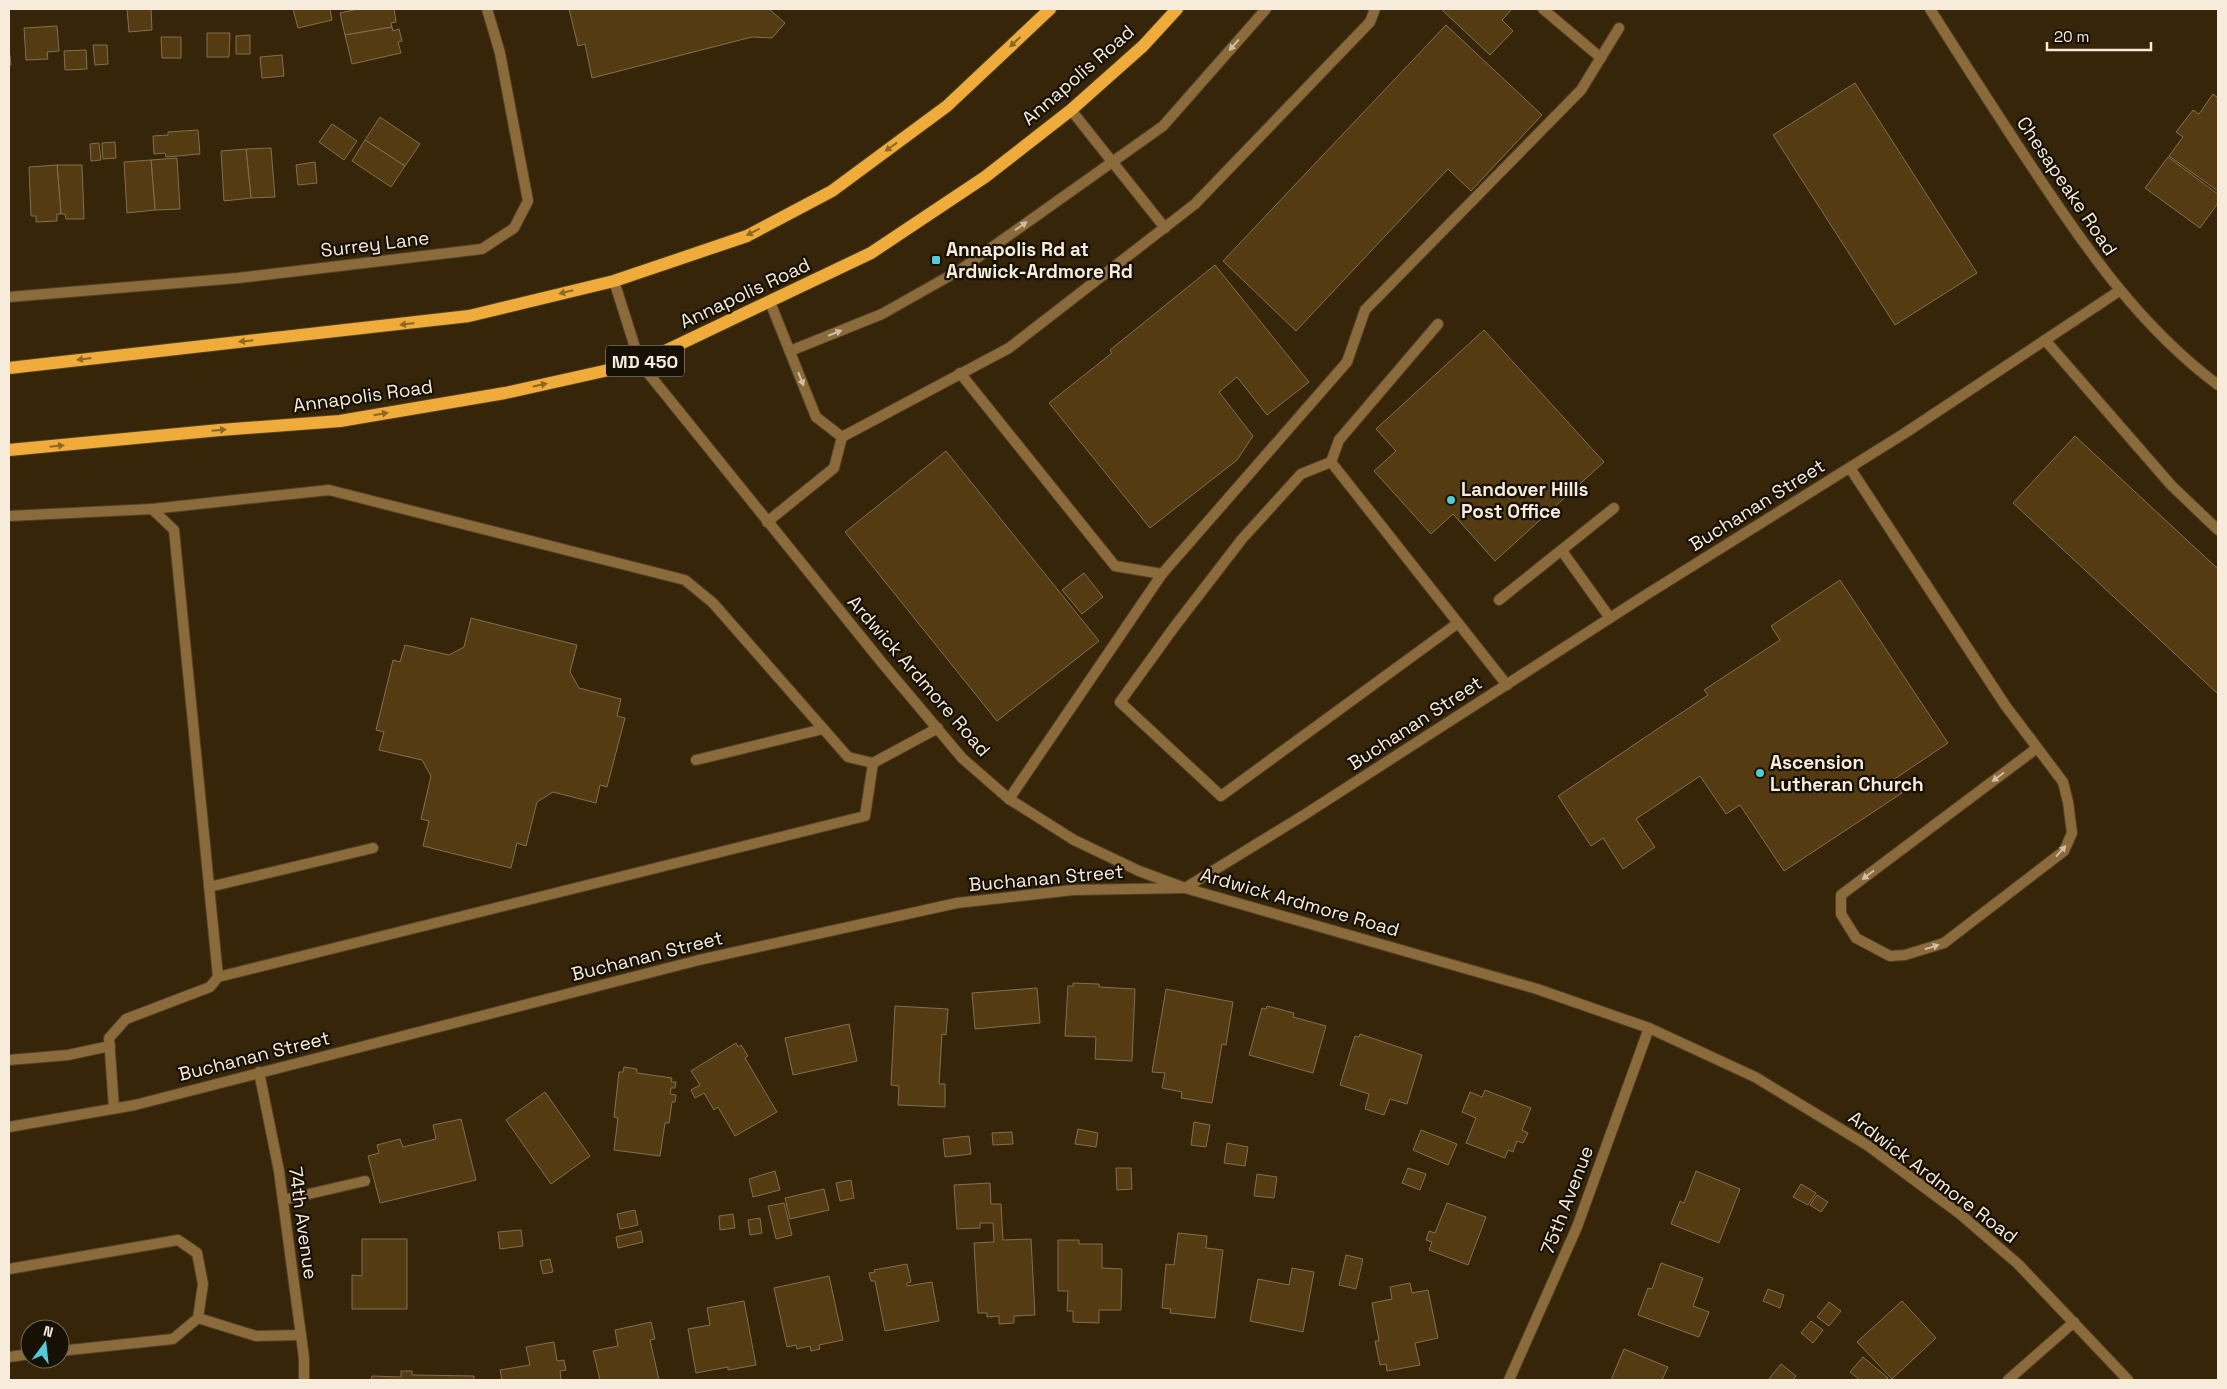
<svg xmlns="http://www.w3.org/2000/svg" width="2227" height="1389" viewBox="0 0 2227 1389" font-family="'Space Grotesk',sans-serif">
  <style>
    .building { fill: #543b11; stroke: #836f51 }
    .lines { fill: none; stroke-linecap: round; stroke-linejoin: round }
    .service-casing { stroke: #514126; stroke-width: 12 }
    .minor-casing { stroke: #514126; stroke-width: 12 }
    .primary-casing { stroke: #514126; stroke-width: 14 }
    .service { stroke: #8b6b3b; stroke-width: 10 }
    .minor { stroke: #8b6b3b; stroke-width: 10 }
    .primary { stroke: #efac3b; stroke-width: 12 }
    .oneway { fill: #8e6623 }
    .oneway2 { fill: #d1bea3 }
    .poi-dot { fill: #52cbd8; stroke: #171005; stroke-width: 2 }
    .labels { text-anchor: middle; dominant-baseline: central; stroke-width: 4.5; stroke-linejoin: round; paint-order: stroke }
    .shield { fill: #171005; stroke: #b4a99b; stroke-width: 1 }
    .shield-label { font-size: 18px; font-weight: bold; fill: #f7ebdb }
    .street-label { font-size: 19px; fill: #f7ebdb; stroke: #171005 }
    .poi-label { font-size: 19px; font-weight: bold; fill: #f7ebdb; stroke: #171005; text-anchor: start }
  </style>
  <rect width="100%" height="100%" fill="#362508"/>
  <g class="building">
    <path d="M 127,9 L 151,9 L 152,30 L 129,32 Z"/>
    <path d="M 293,9 L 330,9 L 332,20 L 298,28 Z"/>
    <path d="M 358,9 L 394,9 L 396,22 L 391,23 L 392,27 L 345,35 L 340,13 Z"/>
    <path d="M 569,9 L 769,9 L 785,23 L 772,38 L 752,37 L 592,78 L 585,44 L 578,46 Z"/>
    <path d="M 1441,9 L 1512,9 L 1502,20 L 1513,31 L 1490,55 Z"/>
    <path d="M 1446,25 L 1542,115 L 1471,191 L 1448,169 L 1296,331 L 1223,261 Z"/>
    <path d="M 57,26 L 59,51 L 47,52 L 48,59 L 26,60 L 24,28 Z"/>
    <path d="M 392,27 L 393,31 L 399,29 L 402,41 L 398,42 L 401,53 L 352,64 L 345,35 Z"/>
    <path d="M 207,33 L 230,33 L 229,57 L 207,57 Z"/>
    <path d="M 250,35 L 250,54 L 236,54 L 236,36 Z"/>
    <path d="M 161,37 L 181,37 L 181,58 L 162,58 Z"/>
    <path d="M 93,45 L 107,45 L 108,64 L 95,65 Z"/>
    <path d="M 9,48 L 11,65 L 9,65 Z"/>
    <path d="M 86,50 L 87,69 L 65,70 L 64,51 Z"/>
    <path d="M 282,55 L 284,76 L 262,78 L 260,57 Z"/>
    <path d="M 1855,83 L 1977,273 L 1895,325 L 1773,135 Z"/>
    <path d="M 2213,94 L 2218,98 L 2218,191 L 2169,156 L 2183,137 L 2176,132 L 2193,110 L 2199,114 Z"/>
    <path d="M 380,117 L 420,144 L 405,166 L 365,140 Z"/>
    <path d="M 332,124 L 357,141 L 344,160 L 319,142 Z"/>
    <path d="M 198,130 L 200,154 L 166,157 L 165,153 L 154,154 L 153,136 L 168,135 L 168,132 Z"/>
    <path d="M 365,140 L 405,166 L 391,187 L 352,161 Z"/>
    <path d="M 115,142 L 116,158 L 103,159 L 102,143 Z"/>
    <path d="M 99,143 L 101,160 L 91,161 L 90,144 Z"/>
    <path d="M 271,148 L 275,197 L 251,198 L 246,149 Z"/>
    <path d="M 246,149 L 251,198 L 224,201 L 221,151 Z"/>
    <path d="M 2168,157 L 2218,194 L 2218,203 L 2200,228 L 2145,188 Z"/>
    <path d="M 177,158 L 180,209 L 155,210 L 151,160 Z"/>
    <path d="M 151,160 L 155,210 L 127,213 L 124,162 Z"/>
    <path d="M 315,162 L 317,183 L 298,185 L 296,165 Z"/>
    <path d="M 57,165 L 82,165 L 84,219 L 66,219 L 65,214 L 61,214 Z"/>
    <path d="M 57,165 L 61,214 L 57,214 L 57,221 L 36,222 L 36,216 L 31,216 L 29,167 Z"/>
    <path d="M 1215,265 L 1309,382 L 1267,415 L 1237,377 L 1219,392 L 1253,436 L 1237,460 L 1150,528 L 1049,403 L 1112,353 L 1110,350 Z"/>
    <path d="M 1484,330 L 1604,462 L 1495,561 L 1453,514 L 1431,534 L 1374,471 L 1396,451 L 1376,429 Z"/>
    <path d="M 2075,436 L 2218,569 L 2218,694 L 2013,503 Z"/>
    <path d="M 946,451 L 1099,641 L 997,721 L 845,532 Z"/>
    <path d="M 1084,573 L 1103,597 L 1082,614 L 1062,590 Z"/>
    <path d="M 1840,580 L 1948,743 L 1893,780 L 1902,793 L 1784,871 L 1740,805 L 1726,814 L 1700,776 L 1636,819 L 1655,847 L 1623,869 L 1603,838 L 1591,846 L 1558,796 L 1708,695 L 1704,690 L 1780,640 L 1771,626 Z"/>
    <path d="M 471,618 L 577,645 L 570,672 L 579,688 L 621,699 L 617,716 L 625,718 L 607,787 L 600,785 L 596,803 L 553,792 L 537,802 L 526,846 L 517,843 L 511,868 L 423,846 L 429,821 L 421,819 L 431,776 L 422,760 L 379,750 L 384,732 L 376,730 L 393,660 L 400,662 L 405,645 L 449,655 L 464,647 Z"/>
    <path d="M 1073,983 L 1099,984 L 1099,987 L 1135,989 L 1132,1061 L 1095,1059 L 1096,1037 L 1065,1036 L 1068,986 L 1073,986 Z"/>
    <path d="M 1037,988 L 1040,1023 L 975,1029 L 972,993 Z"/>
    <path d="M 1166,989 L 1233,1002 L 1226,1045 L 1222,1044 L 1212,1103 L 1181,1098 L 1182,1092 L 1162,1088 L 1165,1073 L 1152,1072 Z"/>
    <path d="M 895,1006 L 948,1009 L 946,1035 L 942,1034 L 939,1084 L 945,1084 L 945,1107 L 898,1105 L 899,1086 L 891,1085 Z"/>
    <path d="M 1267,1006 L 1294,1013 L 1293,1017 L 1326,1026 L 1313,1073 L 1249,1055 L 1262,1008 L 1266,1009 Z"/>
    <path d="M 849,1024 L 857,1061 L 793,1075 L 785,1038 Z"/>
    <path d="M 1360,1034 L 1422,1055 L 1407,1104 L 1390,1099 L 1384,1115 L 1365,1109 L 1369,1094 L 1340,1085 L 1355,1036 L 1359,1037 Z"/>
    <path d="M 736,1043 L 738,1047 L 741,1045 L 748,1056 L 745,1058 L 777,1112 L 735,1136 L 718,1107 L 714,1110 L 704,1093 L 695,1098 L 691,1090 L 700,1085 L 691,1071 Z"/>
    <path d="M 624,1067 L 637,1069 L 637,1073 L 672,1078 L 671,1082 L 676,1082 L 675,1088 L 671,1088 L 670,1094 L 676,1095 L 675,1102 L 672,1102 L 669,1123 L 665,1123 L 660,1156 L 614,1150 L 618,1118 L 614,1117 L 619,1072 L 623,1072 Z"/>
    <path d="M 1485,1090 L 1531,1108 L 1522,1130 L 1528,1133 L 1523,1143 L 1517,1141 L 1513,1152 L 1508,1150 L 1505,1158 L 1466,1143 L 1476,1118 L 1462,1112 L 1470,1092 L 1482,1097 Z"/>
    <path d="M 545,1092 L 590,1156 L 551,1184 L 506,1120 Z"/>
    <path d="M 461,1119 L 476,1180 L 380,1203 L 368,1156 L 379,1153 L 377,1145 L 400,1139 L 403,1147 L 436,1139 L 433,1125 Z"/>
    <path d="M 1194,1122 L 1210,1125 L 1206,1147 L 1191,1145 Z"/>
    <path d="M 1078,1129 L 1098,1133 L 1096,1147 L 1075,1144 Z"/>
    <path d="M 1421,1130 L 1457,1144 L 1448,1165 L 1413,1150 Z"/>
    <path d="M 1012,1132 L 1013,1144 L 993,1145 L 992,1133 Z"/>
    <path d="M 969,1136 L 971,1154 L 945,1157 L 943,1139 Z"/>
    <path d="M 1227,1143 L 1248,1147 L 1245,1166 L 1224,1163 Z"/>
    <path d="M 1116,1168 L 1131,1168 L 1132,1189 L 1117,1190 Z"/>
    <path d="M 1408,1168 L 1426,1174 L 1420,1190 L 1402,1183 Z"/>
    <path d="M 775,1171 L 780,1190 L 753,1197 L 749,1179 Z"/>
    <path d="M 1696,1171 L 1740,1189 L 1719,1243 L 1671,1224 L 1680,1201 L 1684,1203 Z"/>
    <path d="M 1257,1174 L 1277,1177 L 1274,1198 L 1254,1196 Z"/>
    <path d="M 851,1180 L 854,1198 L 840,1201 L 836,1183 Z"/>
    <path d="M 990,1183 L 991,1204 L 1001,1204 L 1003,1240 L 1031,1239 L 1035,1315 L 1014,1316 L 1014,1323 L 999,1324 L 999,1316 L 987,1317 L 987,1313 L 978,1313 L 974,1243 L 994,1242 L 993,1223 L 980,1223 L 980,1228 L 957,1229 L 954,1185 Z"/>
    <path d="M 1801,1184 L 1816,1193 L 1808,1205 L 1793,1197 Z"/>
    <path d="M 824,1189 L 829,1210 L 790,1219 L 785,1198 Z"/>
    <path d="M 1817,1195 L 1828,1202 L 1821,1212 L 1810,1205 Z"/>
    <path d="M 784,1203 L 792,1235 L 776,1239 L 768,1206 Z"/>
    <path d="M 1447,1203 L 1486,1217 L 1468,1265 L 1429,1250 L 1432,1242 L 1426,1240 L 1429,1231 L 1435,1233 Z"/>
    <path d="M 635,1210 L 638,1225 L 620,1229 L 617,1214 Z"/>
    <path d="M 733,1214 L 735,1228 L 720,1230 L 719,1216 Z"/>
    <path d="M 760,1218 L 762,1233 L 750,1235 L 748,1220 Z"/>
    <path d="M 521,1230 L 523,1246 L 500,1249 L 498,1232 Z"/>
    <path d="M 641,1231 L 643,1242 L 618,1248 L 616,1237 Z"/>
    <path d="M 1178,1233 L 1207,1236 L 1206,1248 L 1223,1250 L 1215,1318 L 1170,1313 L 1171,1309 L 1162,1308 L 1166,1264 L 1174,1265 Z"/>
    <path d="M 362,1239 L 407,1239 L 407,1309 L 352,1309 L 352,1275 L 362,1276 Z"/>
    <path d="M 1058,1240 L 1079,1240 L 1079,1244 L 1102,1244 L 1102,1268 L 1122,1269 L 1121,1310 L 1099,1310 L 1099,1323 L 1073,1322 L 1073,1311 L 1067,1311 L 1068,1291 L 1058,1291 Z"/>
    <path d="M 1346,1255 L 1363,1259 L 1356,1289 L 1339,1285 Z"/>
    <path d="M 550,1259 L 553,1272 L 543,1274 L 540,1261 Z"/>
    <path d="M 1661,1263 L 1703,1278 L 1693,1306 L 1709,1312 L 1699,1337 L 1638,1315 L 1648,1288 L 1652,1289 Z"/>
    <path d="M 907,1264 L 911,1282 L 907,1283 L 907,1286 L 932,1282 L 939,1321 L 885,1331 L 875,1281 L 871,1281 L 869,1273 L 875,1272 L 874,1270 Z"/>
    <path d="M 1292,1268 L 1314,1272 L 1303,1332 L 1250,1321 L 1258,1279 L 1289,1285 Z"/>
    <path d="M 829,1276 L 843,1340 L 819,1345 L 820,1349 L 811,1351 L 810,1346 L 797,1349 L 796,1345 L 787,1347 L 774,1288 Z"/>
    <path d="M 1410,1283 L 1412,1293 L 1428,1290 L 1438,1338 L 1415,1343 L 1420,1365 L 1387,1371 L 1386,1364 L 1380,1365 L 1375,1341 L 1379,1341 L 1372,1303 L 1392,1299 L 1390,1287 Z"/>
    <path d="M 1768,1289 L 1784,1295 L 1780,1308 L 1763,1301 Z"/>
    <path d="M 744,1301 L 756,1365 L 728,1370 L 728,1367 L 696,1373 L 688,1329 L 710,1325 L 707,1308 Z"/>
    <path d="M 1902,1301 L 1936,1338 L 1892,1379 L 1857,1342 Z"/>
    <path d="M 1829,1302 L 1841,1311 L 1829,1326 L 1817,1317 Z"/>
    <path d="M 1811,1321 L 1823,1330 L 1813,1343 L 1801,1333 Z"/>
    <path d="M 651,1322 L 655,1339 L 650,1340 L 659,1380 L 600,1380 L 593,1351 L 618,1346 L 615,1330 Z"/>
    <path d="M 554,1342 L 557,1361 L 564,1360 L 566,1370 L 560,1371 L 561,1380 L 502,1380 L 500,1370 L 530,1365 L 526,1347 Z"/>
    <path d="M 1624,1349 L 1668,1367 L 1662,1380 L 1611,1380 Z"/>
    <path d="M 1863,1357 L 1888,1378 L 1885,1380 L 1860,1380 L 1850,1372 Z"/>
    <path d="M 1781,1364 L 1796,1376 L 1793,1380 L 1768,1380 Z"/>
    <path d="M 401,1371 L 412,1371 L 412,1375 L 474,1376 L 474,1380 L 371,1380 L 372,1376 L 401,1377 Z"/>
  </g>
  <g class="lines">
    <g class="service-casing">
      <g id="service">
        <path d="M 1543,9 L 1601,58"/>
        <path d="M 1071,110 L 1165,228"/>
        <path d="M 770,302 L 816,417 L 842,437"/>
        <path d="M 1438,324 L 1339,440 L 1331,462 L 1507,685"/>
        <path d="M 790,351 L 882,314 L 960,270 L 1163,126 L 1266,9"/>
        <path d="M 960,373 L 1115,566 L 1162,574 L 1347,362 L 1365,310 L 1581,90 L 1619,28"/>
        <path d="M 1331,462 L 1301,474 L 1242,539 L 1175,626 L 1120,702 L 1221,796 L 1458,623"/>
        <path d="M 1850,468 L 2005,705 L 2063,782 L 2068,802 L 2072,833 L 2064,851 L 1944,943 L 1905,955 L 1890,956 L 1856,938 L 1841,914 L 1841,895 L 2037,748"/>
        <path d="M 152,509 L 329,490 L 685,580 L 713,603 L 848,757 L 873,763 L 938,728"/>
        <path d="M 9,516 L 152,509 L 174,530 L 218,977 L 210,987 L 126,1019 L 109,1038 L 114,1108"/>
        <path d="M 767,522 L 834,468 L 842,437 L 1009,348 L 1195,204 L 1370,22 L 1375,9"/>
        <path d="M 1562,551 L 1610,618"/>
        <path d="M 1499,600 L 1614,508"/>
        <path d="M 696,760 L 823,729"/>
        <path d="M 1009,799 L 1162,574"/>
        <path d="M 209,887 L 373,848"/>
        <path d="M 218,977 L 865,816 L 873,763"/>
        <path d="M 9,1060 L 68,1055 L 110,1046"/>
        <path d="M 283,1200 L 365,1181"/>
        <path d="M 9,1269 L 178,1240 L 197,1253 L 203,1284 L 198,1318 L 173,1339 L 60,1351"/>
        <path d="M 198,1318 L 256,1336 L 301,1335"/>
        <path d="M 9,1357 L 30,1354"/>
      </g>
    </g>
    <g class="minor-casing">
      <g id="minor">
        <path d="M 1930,9 C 1963,61 1996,113 2030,164 C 2084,246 2139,326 2218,385"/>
        <path d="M 614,281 L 640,363 L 883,664 L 962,758 L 1009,799 L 1074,840 L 1139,871 L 1185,888 L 1537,989 L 1649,1028 L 1755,1077 L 1867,1145 L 1960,1214 L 2018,1264 L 2128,1380"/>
        <path d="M 9,297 L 238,278 L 482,249 L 514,228 L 528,201 L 500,53 L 487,9"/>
        <path d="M 2045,340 L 2171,485 L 2218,530"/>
        <path d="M 259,1072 L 279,1171 L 304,1358 L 304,1380"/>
        <path d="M 9,1127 L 135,1105 L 699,960 L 957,903 L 1073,890 L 1185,888 L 1304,815 L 1641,598 L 1905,433 L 2119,291"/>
        <path d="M 1509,1380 L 1577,1227 L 1649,1028"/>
        <path d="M 2008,1380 L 2074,1322"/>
      </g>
    </g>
    <g class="primary-casing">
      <g id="primary">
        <path d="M 9,368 L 469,316 L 614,281 L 747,236 L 832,191 L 947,106 L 1050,9"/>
        <path d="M 9,450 L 220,430 L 340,421 L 505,393 L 640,363 L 871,253 L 985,177 L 1071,110 L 1143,46 L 1177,9"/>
      </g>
    </g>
    <use href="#service" class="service"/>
    <use href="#minor" class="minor"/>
    <use href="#primary" class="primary"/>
  </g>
  <defs><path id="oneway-solid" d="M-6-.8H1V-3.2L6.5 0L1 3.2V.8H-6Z" transform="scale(1.25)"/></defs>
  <g class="oneway">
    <use href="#oneway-solid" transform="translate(1015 42) rotate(137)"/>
    <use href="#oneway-solid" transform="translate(891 147) rotate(144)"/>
    <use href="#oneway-solid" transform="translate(753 232) rotate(153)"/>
    <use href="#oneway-solid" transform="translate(566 292) rotate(166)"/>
    <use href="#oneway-solid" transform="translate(407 324) rotate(173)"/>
    <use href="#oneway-solid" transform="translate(246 341) rotate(174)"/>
    <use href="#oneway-solid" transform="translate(84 359) rotate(173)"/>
    <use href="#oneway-solid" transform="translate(540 385) rotate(-12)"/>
    <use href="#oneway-solid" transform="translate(381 414) rotate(-10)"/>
    <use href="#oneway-solid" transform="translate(219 430) rotate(-5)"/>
    <use href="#oneway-solid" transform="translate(57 446) rotate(-6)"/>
  </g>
  <g class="oneway2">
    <use href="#oneway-solid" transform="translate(1234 45) rotate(131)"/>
    <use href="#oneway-solid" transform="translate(1021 226) rotate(-35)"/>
    <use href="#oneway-solid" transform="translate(835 333) rotate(-22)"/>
    <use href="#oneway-solid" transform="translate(801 379) rotate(68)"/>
    <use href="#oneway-solid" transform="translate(1998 777) rotate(143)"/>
    <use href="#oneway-solid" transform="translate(2061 851) rotate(-48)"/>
    <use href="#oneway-solid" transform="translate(1868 875) rotate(143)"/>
    <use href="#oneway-solid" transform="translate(1932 947) rotate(-17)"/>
  </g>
  <g class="poi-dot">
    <rect x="931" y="255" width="10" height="10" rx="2.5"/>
    <circle cx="1451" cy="500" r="5"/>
    <circle cx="1760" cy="773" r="5"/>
  </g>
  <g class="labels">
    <rect class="shield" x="606" y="345.5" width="78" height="31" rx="4"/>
    <g class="shield-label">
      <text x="645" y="361">MD 450</text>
    </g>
    <g class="street-label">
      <text transform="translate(1078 75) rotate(-41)">Annapolis Road</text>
      <text transform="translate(2067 186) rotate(56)">Chesapeake Road</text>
      <text transform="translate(375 244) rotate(-7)">Surrey Lane</text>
      <text transform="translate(745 293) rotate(-25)">Annapolis Road</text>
      <text transform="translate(363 396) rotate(-8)">Annapolis Road</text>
      <text transform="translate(1757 505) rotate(-32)">Buchanan Street</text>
      <text transform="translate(919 676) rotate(49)">Ardwick Ardmore Road</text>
      <text transform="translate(1415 723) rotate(-33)">Buchanan Street</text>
      <text transform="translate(1046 878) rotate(-5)">Buchanan Street</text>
      <text transform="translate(1300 902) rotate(16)">Ardwick Ardmore Road</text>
      <text transform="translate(647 956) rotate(-14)">Buchanan Street</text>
      <text transform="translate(254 1056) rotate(-14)">Buchanan Street</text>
      <text transform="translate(1933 1177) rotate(37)">Ardwick Ardmore Road</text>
      <text transform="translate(1567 1200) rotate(-69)">75th Avenue</text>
      <text transform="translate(303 1223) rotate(82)">74th Avenue</text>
    </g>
    <g class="poi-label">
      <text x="946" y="249">Annapolis Rd at<tspan x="946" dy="22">Ardwick-Ardmore Rd</tspan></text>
      <text x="1461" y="489">Landover Hills<tspan x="1461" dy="22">Post Office</tspan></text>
      <text x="1770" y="762">Ascension<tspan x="1770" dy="22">Lutheran Church</tspan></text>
    </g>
  </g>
  <rect width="2227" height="1389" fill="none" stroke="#f7ebdb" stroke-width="20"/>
  <g transform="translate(45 1344) rotate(15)"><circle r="24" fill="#171005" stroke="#71685b"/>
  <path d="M0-4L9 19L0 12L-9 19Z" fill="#52cbd8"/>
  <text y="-8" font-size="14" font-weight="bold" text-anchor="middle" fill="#f7ebdb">N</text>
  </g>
  <path d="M2047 42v8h104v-8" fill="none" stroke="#f7ebdb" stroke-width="2.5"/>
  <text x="2054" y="42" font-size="15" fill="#f7ebdb" stroke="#171005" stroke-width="4" paint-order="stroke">20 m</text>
</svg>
